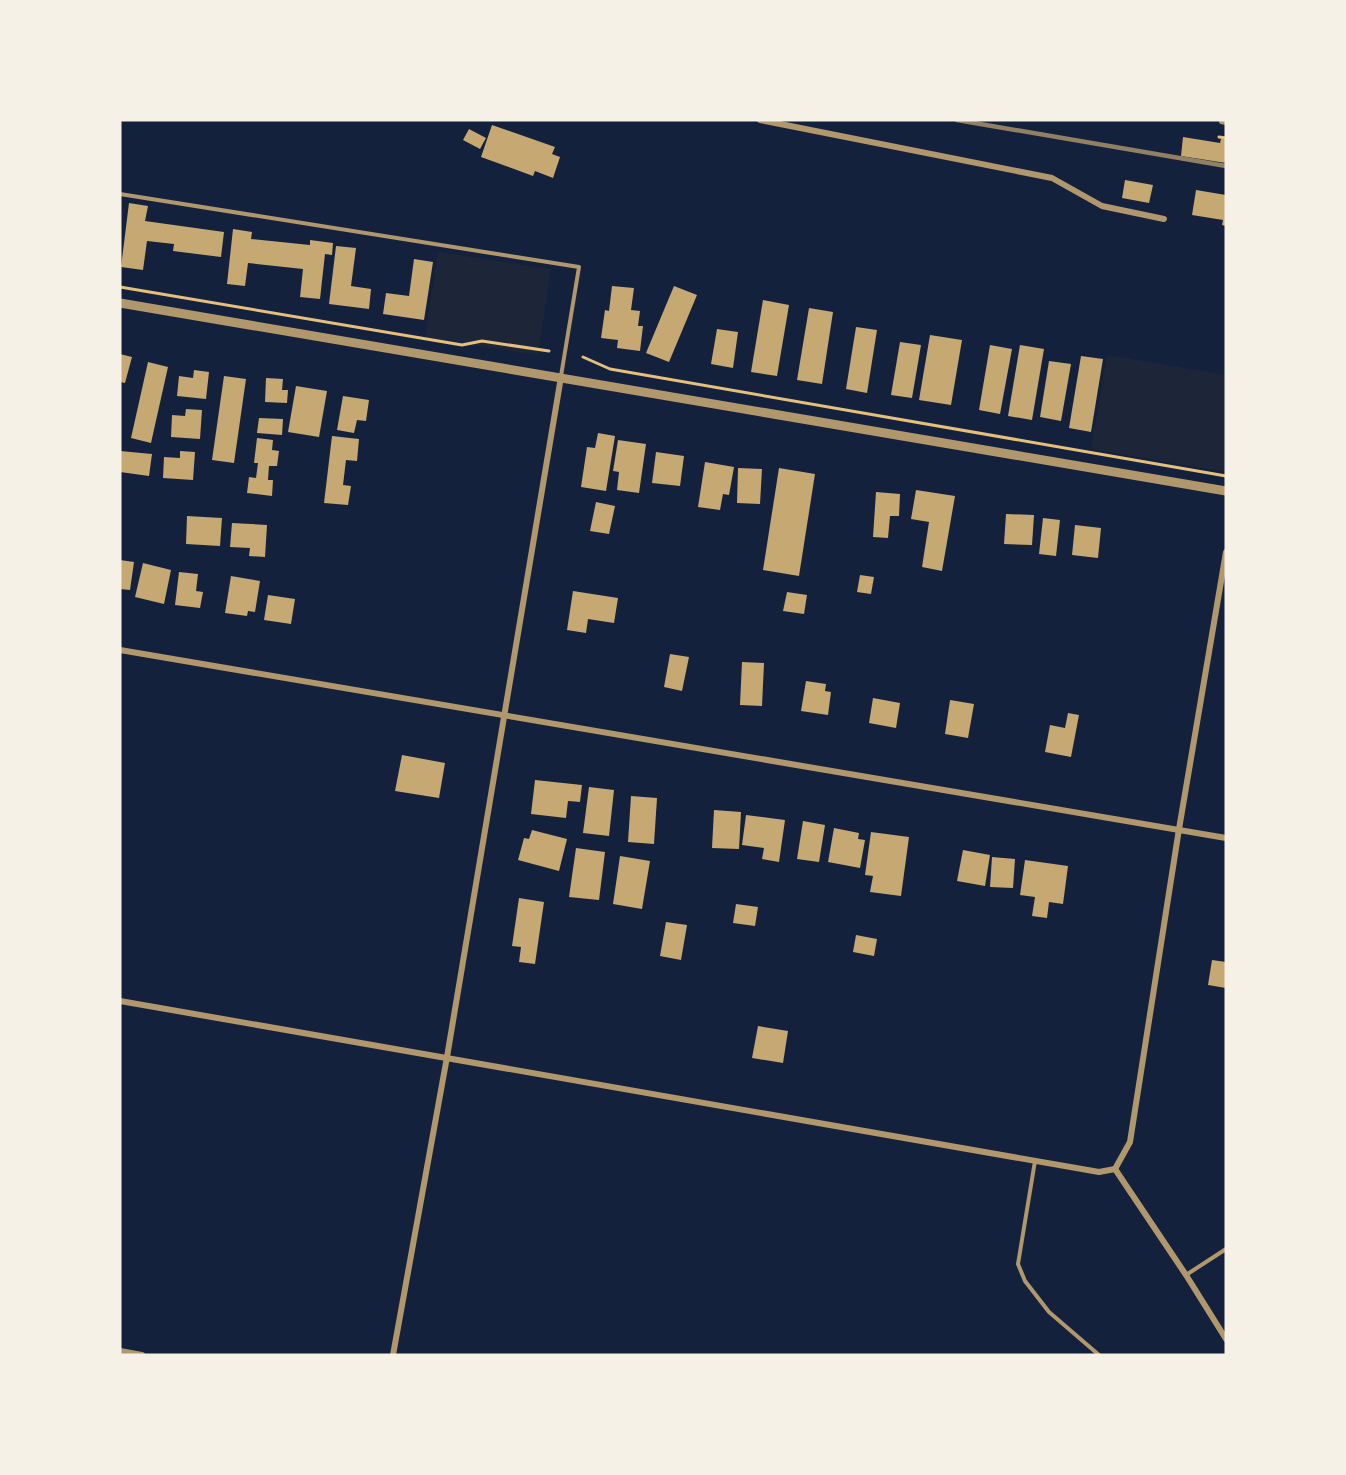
<svg xmlns="http://www.w3.org/2000/svg" width="1346" height="1475" viewBox="0 0 1346 1475" font-family="'Work Sans',sans-serif">
  <style>
    .green { fill: #1d2539 }
    .building { fill: #c6a872 }
    .lines { fill: none; stroke-linecap: round; stroke-linejoin: round }
    .path { stroke: #e5c07b; stroke-width: 3 }
    .service { stroke: #b1986c; stroke-width: 4 }
    .minor { stroke: #b1986c; stroke-width: 6 }
    .tertiary { stroke: #b1986c; stroke-width: 9 }
    .rail { stroke: #918062; stroke-width: 4.5 }
  </style>
  <rect width="100%" height="100%" fill="#14213d"/>
  <g class="green">
    <path d="M 438,252 L 551,269 L 538,355 L 425,338 Z"/>
    <path d="M 1107,355 L 1226,375 L 1226,472 L 1091,449 Z"/>
  </g>
  <g class="building">
    <path d="M 492,125 L 555,147 L 552,154 L 560,157 L 553,178 L 535,171 L 533,176 L 481,157 Z"/>
    <path d="M 469,129 L 486,138 L 480,149 L 463,140 Z"/>
    <path d="M 1183,137 L 1220,143 L 1221,139 L 1226,139 L 1226,163 L 1181,156 Z"/>
    <path d="M 1125,180 L 1153,185 L 1149,203 L 1122,198 Z"/>
    <path d="M 1196,190 L 1226,195 L 1226,226 L 1222,225 L 1223,220 L 1192,215 Z"/>
    <path d="M 129,203 L 148,206 L 145,221 L 224,232 L 221,257 L 173,251 L 174,244 L 147,241 L 143,270 L 121,267 Z"/>
    <path d="M 233,229 L 252,232 L 251,239 L 310,245 L 310,240 L 333,243 L 332,255 L 325,254 L 320,299 L 300,297 L 303,269 L 248,263 L 245,286 L 227,284 Z"/>
    <path d="M 336,246 L 356,248 L 351,286 L 371,289 L 369,309 L 329,304 Z"/>
    <path d="M 414,259 L 433,262 L 424,320 L 383,314 L 386,293 L 409,296 Z"/>
    <path d="M 612,286 L 634,288 L 631,310 L 640,311 L 638,326 L 643,326 L 640,351 L 617,348 L 618,340 L 601,338 L 605,310 L 609,311 Z"/>
    <path d="M 674,286 L 697,295 L 669,362 L 646,353 Z"/>
    <path d="M 763,300 L 789,305 L 777,376 L 751,372 Z"/>
    <path d="M 809,308 L 833,312 L 822,384 L 797,380 Z"/>
    <path d="M 856,327 L 877,330 L 867,393 L 846,389 Z"/>
    <path d="M 717,329 L 738,332 L 733,368 L 711,364 Z"/>
    <path d="M 930,335 L 962,340 L 951,405 L 919,400 Z"/>
    <path d="M 900,342 L 921,345 L 912,398 L 891,395 Z"/>
    <path d="M 990,345 L 1012,349 L 1000,414 L 979,410 Z"/>
    <path d="M 1020,345 L 1044,349 L 1032,420 L 1008,416 Z"/>
    <path d="M 120,354 L 132,357 L 125,383 L 120,382 Z"/>
    <path d="M 1081,356 L 1103,359 L 1091,432 L 1069,428 Z"/>
    <path d="M 1049,361 L 1071,364 L 1061,421 L 1040,417 Z"/>
    <path d="M 148,362 L 168,367 L 151,443 L 131,438 Z"/>
    <path d="M 194,370 L 209,372 L 206,399 L 177,396 L 179,376 L 193,378 Z"/>
    <path d="M 224,376 L 246,379 L 234,463 L 212,460 Z"/>
    <path d="M 266,378 L 283,379 L 282,390 L 288,390 L 287,403 L 265,402 Z"/>
    <path d="M 296,386 L 327,391 L 319,437 L 288,432 Z"/>
    <path d="M 343,396 L 369,400 L 366,421 L 357,420 L 354,433 L 337,430 Z"/>
    <path d="M 186,409 L 202,410 L 200,439 L 171,437 L 172,415 L 185,416 Z"/>
    <path d="M 259,418 L 283,419 L 282,435 L 257,433 Z"/>
    <path d="M 598,433 L 615,436 L 606,491 L 581,487 L 587,447 L 595,448 Z"/>
    <path d="M 332,436 L 359,439 L 357,461 L 346,460 L 343,485 L 351,486 L 348,505 L 324,503 Z"/>
    <path d="M 257,438 L 273,440 L 272,450 L 279,451 L 277,466 L 269,466 L 268,480 L 273,480 L 272,496 L 247,493 L 249,477 L 256,478 L 258,463 L 254,463 Z"/>
    <path d="M 618,440 L 646,444 L 639,493 L 617,490 L 619,472 L 613,471 Z"/>
    <path d="M 120,451 L 152,454 L 149,476 L 120,472 Z"/>
    <path d="M 180,451 L 195,452 L 193,480 L 163,478 L 164,457 L 180,458 Z"/>
    <path d="M 656,452 L 684,456 L 680,486 L 652,483 Z"/>
    <path d="M 705,462 L 734,467 L 729,495 L 723,494 L 720,510 L 698,507 Z"/>
    <path d="M 738,468 L 762,469 L 760,504 L 737,503 Z"/>
    <path d="M 779,468 L 815,474 L 799,576 L 763,570 Z"/>
    <path d="M 916,490 L 955,496 L 942,571 L 922,567 L 929,522 L 911,519 Z"/>
    <path d="M 876,492 L 900,494 L 899,516 L 890,516 L 888,538 L 873,537 Z"/>
    <path d="M 596,502 L 615,506 L 609,534 L 590,531 Z"/>
    <path d="M 1006,514 L 1034,515 L 1032,545 L 1004,544 Z"/>
    <path d="M 187,516 L 222,518 L 220,546 L 186,544 Z"/>
    <path d="M 1043,518 L 1060,520 L 1056,556 L 1039,554 Z"/>
    <path d="M 232,523 L 267,525 L 265,557 L 249,556 L 250,548 L 230,547 Z"/>
    <path d="M 1075,525 L 1101,528 L 1098,558 L 1072,555 Z"/>
    <path d="M 120,560 L 134,562 L 130,590 L 120,589 Z"/>
    <path d="M 143,563 L 171,570 L 164,604 L 135,597 Z"/>
    <path d="M 179,572 L 198,574 L 196,591 L 203,592 L 200,608 L 175,605 Z"/>
    <path d="M 860,575 L 874,577 L 871,594 L 857,592 Z"/>
    <path d="M 231,576 L 260,581 L 255,612 L 248,611 L 247,616 L 225,613 Z"/>
    <path d="M 573,591 L 618,598 L 614,623 L 588,619 L 586,633 L 567,630 Z"/>
    <path d="M 787,592 L 807,595 L 804,614 L 783,611 Z"/>
    <path d="M 268,595 L 295,599 L 291,624 L 264,620 Z"/>
    <path d="M 670,654 L 689,657 L 682,691 L 664,687 Z"/>
    <path d="M 742,662 L 764,663 L 762,706 L 740,705 Z"/>
    <path d="M 806,681 L 826,684 L 825,691 L 831,692 L 828,715 L 801,711 Z"/>
    <path d="M 873,698 L 900,703 L 896,728 L 869,723 Z"/>
    <path d="M 950,700 L 974,704 L 968,738 L 945,734 Z"/>
    <path d="M 1068,713 L 1079,715 L 1071,757 L 1045,752 L 1050,725 L 1065,728 Z"/>
    <path d="M 402,755 L 445,763 L 439,798 L 395,791 Z"/>
    <path d="M 535,780 L 582,785 L 580,802 L 568,801 L 566,818 L 531,814 Z"/>
    <path d="M 589,787 L 614,790 L 609,836 L 583,833 Z"/>
    <path d="M 631,796 L 657,798 L 654,844 L 628,842 Z"/>
    <path d="M 714,810 L 741,812 L 739,849 L 712,848 Z"/>
    <path d="M 746,815 L 785,820 L 779,862 L 762,859 L 764,848 L 742,845 Z"/>
    <path d="M 803,821 L 825,825 L 819,862 L 797,859 Z"/>
    <path d="M 834,828 L 859,833 L 858,839 L 865,840 L 860,868 L 828,862 Z"/>
    <path d="M 532,830 L 567,839 L 559,871 L 518,860 L 524,838 L 529,839 Z"/>
    <path d="M 871,832 L 909,837 L 901,896 L 870,892 L 873,876 L 865,875 Z"/>
    <path d="M 576,848 L 605,852 L 599,900 L 569,897 Z"/>
    <path d="M 963,850 L 990,855 L 985,886 L 957,881 Z"/>
    <path d="M 620,856 L 650,861 L 642,909 L 613,904 Z"/>
    <path d="M 992,857 L 1015,859 L 1013,888 L 990,887 Z"/>
    <path d="M 1025,860 L 1068,866 L 1063,904 L 1049,902 L 1047,918 L 1032,916 L 1035,897 L 1020,895 Z"/>
    <path d="M 519,898 L 544,902 L 535,964 L 519,962 L 521,947 L 512,946 Z"/>
    <path d="M 736,904 L 758,907 L 755,926 L 733,923 Z"/>
    <path d="M 666,922 L 687,925 L 681,960 L 660,956 Z"/>
    <path d="M 856,935 L 877,939 L 874,956 L 853,952 Z"/>
    <path d="M 1212,960 L 1226,962 L 1226,988 L 1208,985 Z"/>
    <path d="M 758,1026 L 788,1031 L 783,1063 L 752,1058 Z"/>
  </g>
  <g class="lines">
    <g class="path">
      <path d="M 1219,137 L 1226,138"/>
      <path d="M 120,287 L 462,345 L 482,341 L 549,351"/>
      <path d="M 583,357 L 610,369 L 1226,476"/>
    </g>
    <g class="service">
      <path d="M 1221,122 L 1226,123"/>
      <path d="M 120,194 L 579,267 L 561,376"/>
      <path d="M 1035,1161 L 1018,1264 L 1025,1281 L 1049,1312 L 1099,1355"/>
      <path d="M 1186,1275 L 1226,1249"/>
    </g>
    <g class="minor">
      <path d="M 760,120 L 1052,178 L 1102,206 L 1164,219"/>
      <path d="M 120,650 L 1226,838"/>
      <path d="M 120,1001 L 1099,1172 L 1115,1169"/>
      <path d="M 1115,1169 L 1130,1142 L 1179,829 L 1226,552"/>
      <path d="M 1115,1169 L 1186,1275 L 1226,1339"/>
      <path d="M 120,1351 L 142,1355"/>
      <path d="M 393,1355 L 447,1057 L 561,377"/>
    </g>
    <path class="tertiary" d="M 120,303 L 1226,491"/>
    <path class="rail" d="M 957,120 L 1226,166"/>
  </g>
  <rect width="1346" height="1475" fill="none" stroke="#f6f1e7" stroke-width="243"/>
</svg>
